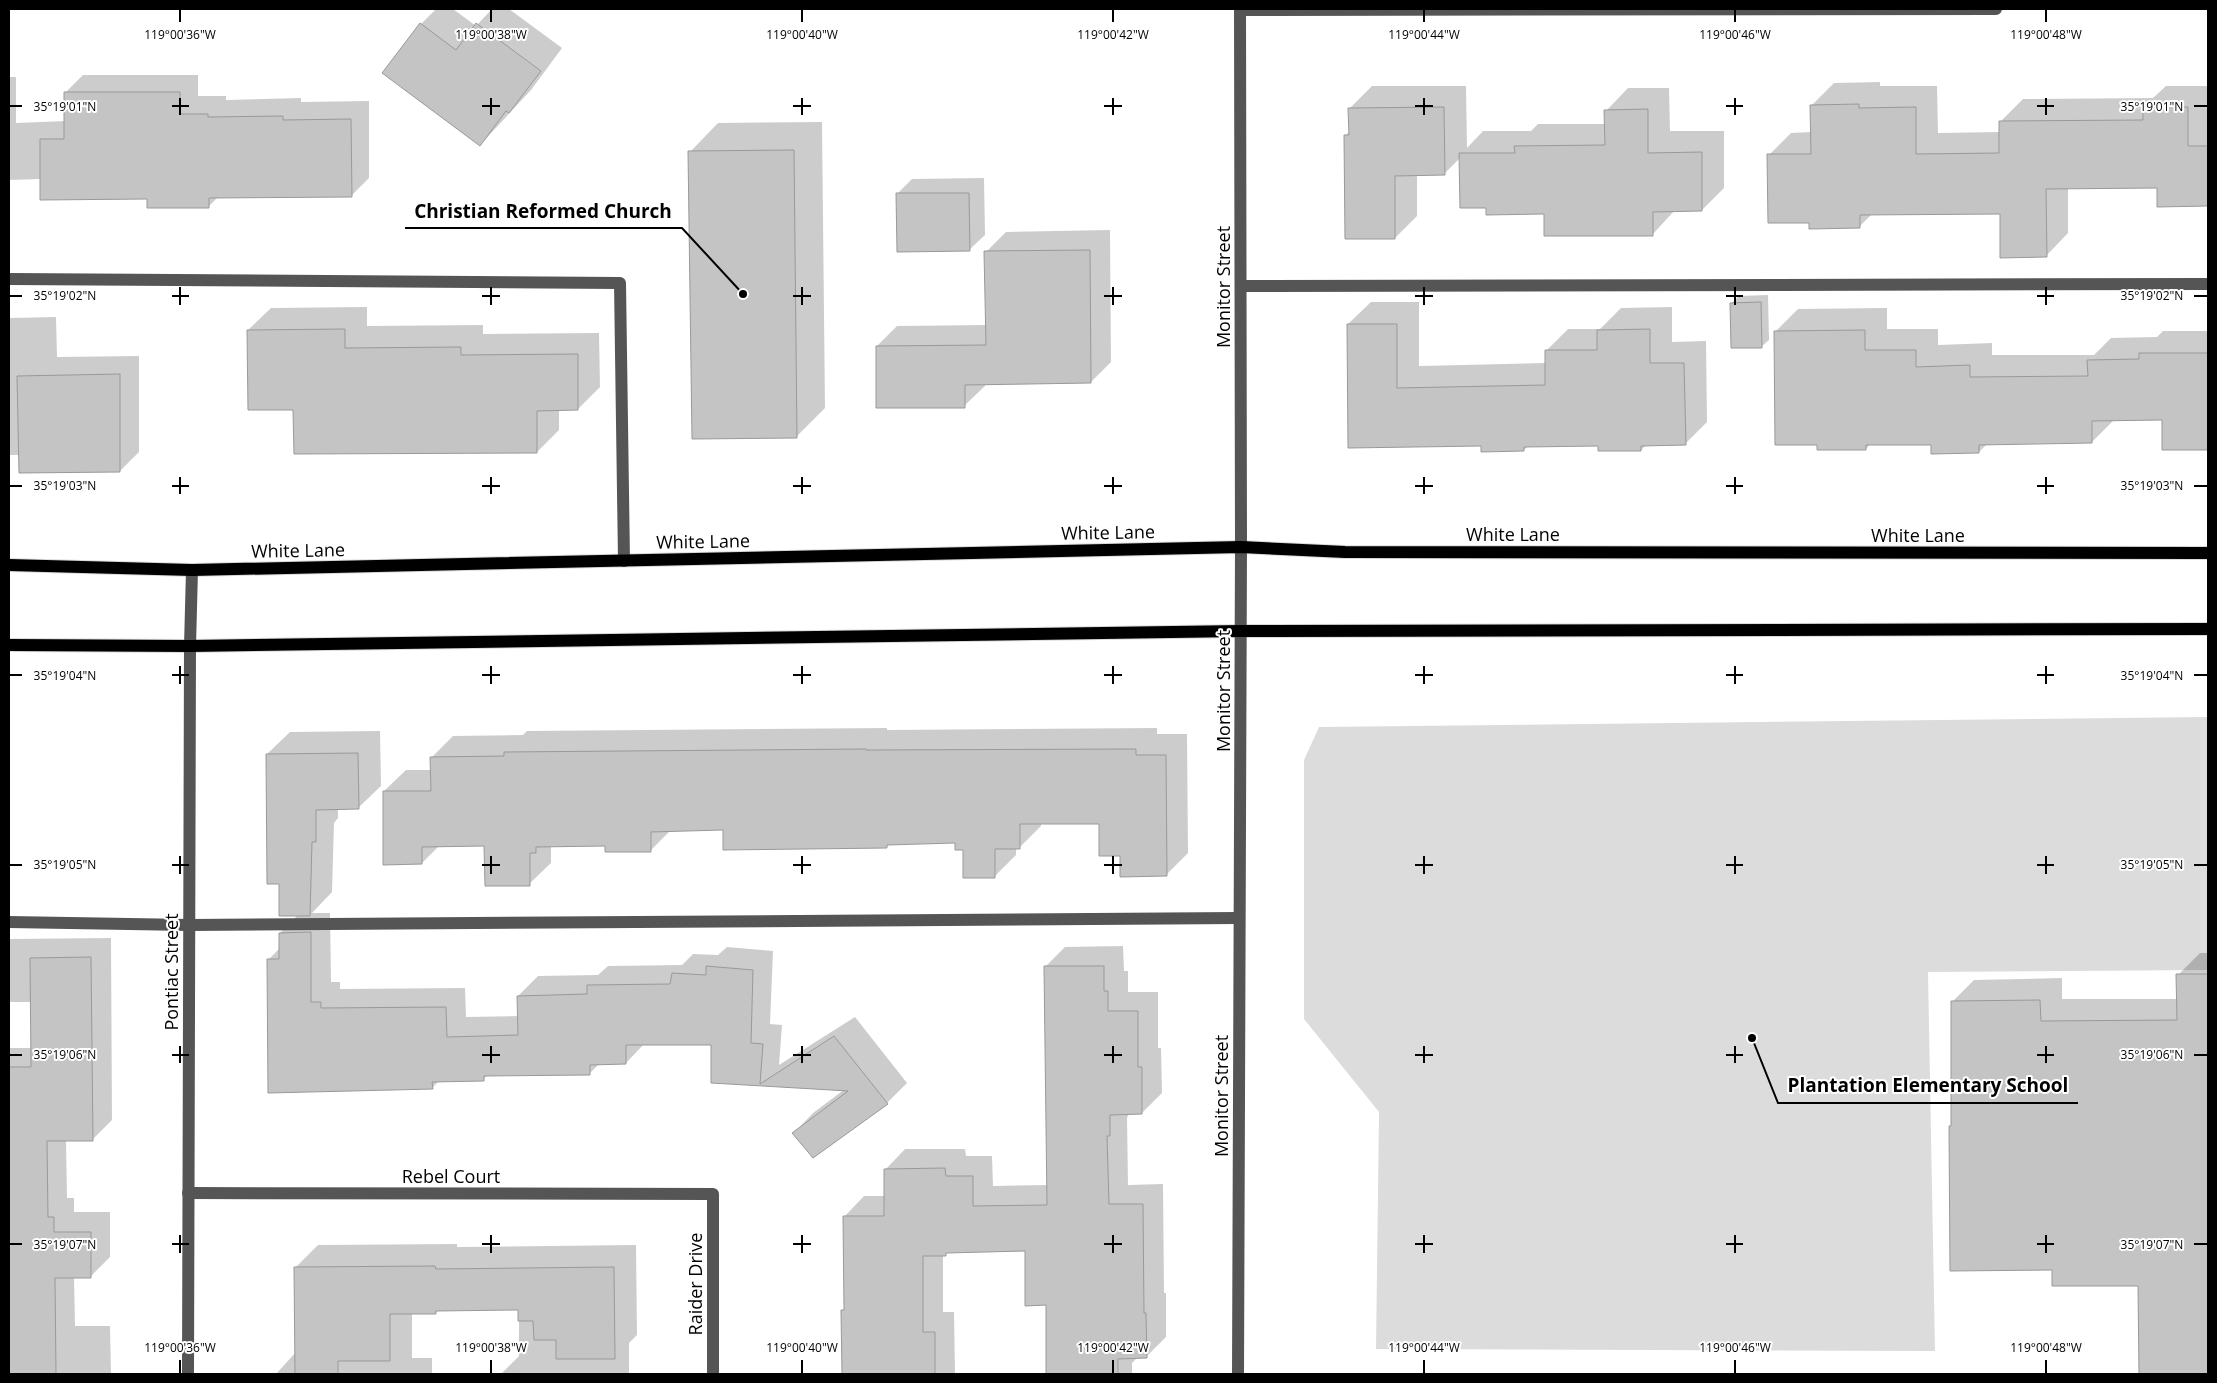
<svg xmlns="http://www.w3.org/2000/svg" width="2217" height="1383" viewBox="0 0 2217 1383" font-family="'Open Sans',sans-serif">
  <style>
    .green { fill: #dcdcdc }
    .shadow { fill: #0003 }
    .building { fill: #c4c4c4; stroke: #999 }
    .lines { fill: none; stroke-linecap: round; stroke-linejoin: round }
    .major-casing { stroke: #dbdbdb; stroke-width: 14 }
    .minor { stroke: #555; stroke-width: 12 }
    .major { stroke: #000; stroke-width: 12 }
    .ticks { fill: none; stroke: #000; stroke-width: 2 }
    .labels { text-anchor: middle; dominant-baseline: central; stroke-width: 4; stroke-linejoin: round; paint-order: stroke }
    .street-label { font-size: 18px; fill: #000; stroke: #fff }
    .ticks-label { font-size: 12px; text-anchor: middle; fill: #000; stroke: #fff; stroke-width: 4; stroke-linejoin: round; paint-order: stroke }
    .leader { fill: none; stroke: #000; stroke-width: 2 }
    .callout-dot { fill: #000; stroke: #fff; stroke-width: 2 }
    .callout-label { font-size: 19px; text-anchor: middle; font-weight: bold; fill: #000; stroke: #fff; stroke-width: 4; stroke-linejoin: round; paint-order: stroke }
  </style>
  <rect width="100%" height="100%" fill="#fff"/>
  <path class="green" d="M 2208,717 L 2208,970 L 1928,972 L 1935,1351 L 1376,1349 L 1379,1112 L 1304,1019 L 1304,760 L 1319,727 Z"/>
  <g class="shadow">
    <path d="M 436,9 L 453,9 L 476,26 L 492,9 L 509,9 L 562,48 L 531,90 L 480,145 L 384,73 L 421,24 Z"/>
    <path d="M 83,75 L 198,75 L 198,96 L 226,96 L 226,100 L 301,98 L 301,102 L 369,101 L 369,178 L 351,196 L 218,197 L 209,206 L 41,179 L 9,180 L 9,77 L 16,77 L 16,123 L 66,121 L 65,93 Z"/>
    <path d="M 1880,82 L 1880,86 L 1937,86 L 1938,133 L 2000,132 L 2000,122 L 2023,99 L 2153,98 L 2166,86 L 2208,86 L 2208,205 L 2158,206 L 2158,186 L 2068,187 L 2068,233 L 2046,256 L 2001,212 L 1873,213 L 1859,227 L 1810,221 L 1769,155 L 1791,133 L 1812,132 L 1812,105 L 1834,83 Z"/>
    <path d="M 1372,86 L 1466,86 L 1467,148 L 1483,131 L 1531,131 L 1538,124 L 1606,124 L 1606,111 L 1628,88 L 1669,88 L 1670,131 L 1724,131 L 1724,188 L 1702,210 L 1675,210 L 1653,234 L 1545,213 L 1487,206 L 1461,157 L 1444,174 L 1417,174 L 1417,216 L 1395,238 L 1345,136 L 1350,131 L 1349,109 Z"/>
    <path d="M 822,122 L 825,408 L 796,437 L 690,152 L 718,123 Z"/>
    <path d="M 984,178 L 985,235 L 969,250 L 897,194 L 912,179 Z"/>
    <path d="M 1110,230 L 1111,362 L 1091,382 L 985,383 L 985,386 L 964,406 L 877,346 L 897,326 L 987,325 L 986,252 L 1006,232 Z"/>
    <path d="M 1768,295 L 1769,340 L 1761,347 L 1732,303 L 1739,296 Z"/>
    <path d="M 1371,302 L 1419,302 L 1419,366 L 1546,363 L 1546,351 L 1568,329 L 1600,329 L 1621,308 L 1672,307 L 1672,342 L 1706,341 L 1707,422 L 1685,444 L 1646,445 L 1641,450 L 1600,444 L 1529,445 L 1524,450 L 1482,445 L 1349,446 L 1348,324 Z"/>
    <path d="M 367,307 L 367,326 L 483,325 L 483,334 L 599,333 L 600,387 L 578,409 L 559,410 L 559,430 L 537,452 L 295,409 L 248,330 L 271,308 Z"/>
    <path d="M 1887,308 L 1887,329 L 1938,329 L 1938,345 L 1992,343 L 1992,355 L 2094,355 L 2111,338 L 2157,337 L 2163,331 L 2208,331 L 2208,449 L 2164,449 L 2164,418 L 2115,419 L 2092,442 L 1987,444 L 1979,452 L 1933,443 L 1871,443 L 1866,449 L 1818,443 L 1775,332 L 1798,309 Z"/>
    <path d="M 56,317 L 57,357 L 139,356 L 139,452 L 120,471 L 20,455 L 9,455 L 9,318 Z"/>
    <path d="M 887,728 L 887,730 L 1157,728 L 1157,734 L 1187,734 L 1188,853 L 1166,875 L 1122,855 L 1100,822 L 1041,822 L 1041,826 L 1019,848 L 1016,848 L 1016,855 L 994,877 L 956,842 L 889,844 L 886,847 L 724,829 L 671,830 L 651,850 L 606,845 L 551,846 L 551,863 L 529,884 L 485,845 L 440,845 L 422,863 L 384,791 L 406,770 L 432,770 L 432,757 L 453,736 L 523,735 L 527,731 Z"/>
    <path d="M 380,731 L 381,786 L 358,808 L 338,808 L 338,818 L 334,823 L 332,892 L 312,913 L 330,913 L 331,982 L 340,982 L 340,989 L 465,988 L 466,1017 L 519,1016 L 518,996 L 538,976 L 598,975 L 608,966 L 682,965 L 693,954 L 718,955 L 727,947 L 773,951 L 770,1024 L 782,1025 L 779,1065 L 855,1017 L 907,1083 L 887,1103 L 813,1156 L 794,1133 L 813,1113 L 845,1089 L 712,1082 L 713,1043 L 645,1043 L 626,1063 L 600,1063 L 589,1074 L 488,1074 L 483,1080 L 440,1080 L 432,1088 L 269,1091 L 268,960 L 280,948 L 280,933 L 298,915 L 280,883 L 267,754 L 290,732 Z"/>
    <path d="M 111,938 L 112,1120 L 92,1140 L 66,1140 L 67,1198 L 74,1198 L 74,1212 L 110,1212 L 110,1257 L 90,1277 L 74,1277 L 75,1326 L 110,1326 L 111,1374 L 9,1374 L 9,1048 L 32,1048 L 32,1002 L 9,1002 L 9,939 Z"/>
    <path d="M 1123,946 L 1124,971 L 1128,971 L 1128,992 L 1158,992 L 1158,1048 L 1161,1048 L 1162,1093 L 1142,1113 L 1129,1113 L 1127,1118 L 1128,1185 L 1163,1184 L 1164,1293 L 1166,1293 L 1166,1337 L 1146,1357 L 1137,1358 L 1132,1363 L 1132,1374 L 1048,1374 L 1047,1304 L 1026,1250 L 949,1252 L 943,1254 L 943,1312 L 954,1312 L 955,1374 L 844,1374 L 844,1217 L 864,1196 L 885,1196 L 885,1170 L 905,1149 L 965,1149 L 966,1156 L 992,1156 L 993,1186 L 1048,1185 L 1045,967 L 1065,947 Z"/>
    <path d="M 2200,953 L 2208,953 L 2208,1374 L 2140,1374 L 2139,1285 L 2053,1269 L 1950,1126 L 1952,1124 L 1952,1002 L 1974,980 L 2062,978 L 2062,999 L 2178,999 L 2178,975 Z"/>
    <path d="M 457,1244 L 457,1247 L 636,1245 L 637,1335 L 629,1343 L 629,1374 L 501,1374 L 519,1356 L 519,1308 L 438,1310 L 436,1312 L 412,1313 L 412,1358 L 432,1358 L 432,1374 L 276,1374 L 296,1352 L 295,1268 L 318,1245 Z"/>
  </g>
  <g class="building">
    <path d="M 420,23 L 456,50 L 476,23 L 541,71 L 509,113 L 506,111 L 480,146 L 382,73 Z"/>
    <path d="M 64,92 L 180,92 L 180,114 L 208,114 L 208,117 L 283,116 L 283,120 L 351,119 L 352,197 L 209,198 L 209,208 L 147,208 L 147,199 L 40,200 L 40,139 L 64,139 Z"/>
    <path d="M 1859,104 L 1859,108 L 1916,107 L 1916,154 L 1999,153 L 1999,121 L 2143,120 L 2143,107 L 2188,107 L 2188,146 L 2208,146 L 2208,206 L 2157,207 L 2157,188 L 2046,189 L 2047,257 L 2000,258 L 2000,214 L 1860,215 L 1860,228 L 1809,229 L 1809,223 L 1768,223 L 1767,154 L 1811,154 L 1810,105 Z"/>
    <path d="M 1444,107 L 1445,175 L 1395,176 L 1395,239 L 1345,239 L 1344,135 L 1349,135 L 1348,108 Z"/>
    <path d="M 1648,109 L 1648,153 L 1702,152 L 1702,211 L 1653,212 L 1653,236 L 1544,236 L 1544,214 L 1486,215 L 1486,208 L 1460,208 L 1459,153 L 1515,153 L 1514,146 L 1605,145 L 1604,110 Z"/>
    <path d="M 794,150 L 797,438 L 692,439 L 688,151 Z"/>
    <path d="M 896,193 L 969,193 L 970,251 L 897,252 Z"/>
    <path d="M 1090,250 L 1091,383 L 965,385 L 965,408 L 876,408 L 876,346 L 986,345 L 984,251 Z"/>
    <path d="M 1761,302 L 1762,348 L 1731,348 L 1730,303 Z"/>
    <path d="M 1347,324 L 1397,324 L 1397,388 L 1545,385 L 1545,350 L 1597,350 L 1597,330 L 1650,329 L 1650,363 L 1684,363 L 1686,445 L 1641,446 L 1641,451 L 1598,451 L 1598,446 L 1524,447 L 1524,451 L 1481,452 L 1481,446 L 1348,448 Z"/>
    <path d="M 345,329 L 345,348 L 461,347 L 461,355 L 578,354 L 578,410 L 537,411 L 537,453 L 294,454 L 293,410 L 248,410 L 247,330 Z"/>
    <path d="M 1865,330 L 1865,350 L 1916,350 L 1916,367 L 1970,365 L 1970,377 L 2088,376 L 2087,360 L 2139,359 L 2139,353 L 2208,353 L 2208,450 L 2162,450 L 2162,420 L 2092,421 L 2092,443 L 1979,445 L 1979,453 L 1931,454 L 1931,445 L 1866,445 L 1866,450 L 1817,450 L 1817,445 L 1775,445 L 1774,331 Z"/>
    <path d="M 120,374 L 120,472 L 19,473 L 17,376 Z"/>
    <path d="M 866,749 L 866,750 L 1136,749 L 1136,755 L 1166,755 L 1167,876 L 1120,877 L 1120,856 L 1099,856 L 1099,824 L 1020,824 L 1020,849 L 995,849 L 995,878 L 963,878 L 963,850 L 955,850 L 955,843 L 887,845 L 887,848 L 723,850 L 723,830 L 651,832 L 651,852 L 605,852 L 605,846 L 536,847 L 536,853 L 530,853 L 530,886 L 485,886 L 484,846 L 422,847 L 422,864 L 383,865 L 383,791 L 431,791 L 430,757 L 504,756 L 504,752 Z"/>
    <path d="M 358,753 L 359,809 L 316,810 L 316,842 L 312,842 L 310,916 L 279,916 L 279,884 L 267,884 L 266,754 Z"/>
    <path d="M 311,932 L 311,1002 L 321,1002 L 321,1008 L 446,1007 L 447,1037 L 518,1035 L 517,996 L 587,994 L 587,985 L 670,984 L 672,973 L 706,975 L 706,966 L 753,970 L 751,1043 L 763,1044 L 760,1084 L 834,1036 L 888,1104 L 813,1158 L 792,1133 L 848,1091 L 711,1083 L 711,1045 L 626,1045 L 626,1064 L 590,1065 L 590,1075 L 484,1076 L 484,1081 L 432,1082 L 433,1089 L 268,1093 L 267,959 L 279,959 L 279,933 Z"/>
    <path d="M 91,957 L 93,1141 L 47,1141 L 48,1217 L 54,1217 L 54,1232 L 91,1232 L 91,1278 L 55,1278 L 56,1374 L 9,1374 L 9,1067 L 31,1067 L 30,958 Z"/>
    <path d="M 1044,966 L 1104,966 L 1104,991 L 1108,991 L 1108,1011 L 1138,1011 L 1138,1067 L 1142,1067 L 1142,1114 L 1110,1115 L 1110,1136 L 1107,1136 L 1109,1204 L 1143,1204 L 1144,1313 L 1146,1313 L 1147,1358 L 1118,1359 L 1118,1374 L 1046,1374 L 1046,1305 L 1025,1306 L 1025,1251 L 946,1253 L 946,1256 L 923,1256 L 923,1332 L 935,1332 L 935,1374 L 842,1374 L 841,1310 L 844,1310 L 843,1216 L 884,1216 L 884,1169 L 945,1168 L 946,1176 L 973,1176 L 973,1206 L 1047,1205 Z"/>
    <path d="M 2176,974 L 2208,974 L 2208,1374 L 2139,1374 L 2138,1286 L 2052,1286 L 2052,1270 L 1950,1271 L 1949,1126 L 1951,1126 L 1951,1001 L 2040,1000 L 2041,1021 L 2177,1020 Z"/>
    <path d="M 435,1266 L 436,1269 L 614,1267 L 615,1359 L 556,1359 L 556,1340 L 534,1340 L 533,1321 L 518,1321 L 518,1310 L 436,1311 L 436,1314 L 390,1314 L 390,1361 L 338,1361 L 338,1374 L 295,1374 L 294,1267 Z"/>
  </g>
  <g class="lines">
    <g class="major-casing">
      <g id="major">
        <path d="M 9,565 L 192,570 L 1241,547 L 1345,552 L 2208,553"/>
        <path d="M 9,645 L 190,646 L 1241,631 L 2208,629"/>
      </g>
    </g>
    <g class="minor">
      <path d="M 1240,10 L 1996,9"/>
      <path d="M 9,279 L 620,283 L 624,561"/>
      <path d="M 1241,286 L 2208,284"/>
      <path d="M 9,922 L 189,925 L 1239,918"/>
      <path d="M 188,1193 L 713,1194 L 713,1374"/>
      <path d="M 188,1374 L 190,646 L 192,570"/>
      <path d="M 1238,1374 L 1241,547 L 1240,9"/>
    </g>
    <use href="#major" class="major"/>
  </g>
  <path class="ticks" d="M 180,10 L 180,22M 491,10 L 491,22M 802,10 L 802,22M 1113,10 L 1113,22M 1424,10 L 1424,22M 1735,10 L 1735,22M 2046,10 L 2046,22M 180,98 L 180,115M 491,98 L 491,115M 802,98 L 802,115M 1113,98 L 1113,115M 1424,98 L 1424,115M 1735,98 L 1735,115M 2046,98 L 2046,115M 10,106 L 22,106M 172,106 L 189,106M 482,106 L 500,106M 793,106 L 811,106M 1104,106 L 1122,106M 1415,106 L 1433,106M 1726,106 L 1743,106M 2037,106 L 2054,106M 2194,106 L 2207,106M 180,287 L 180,305M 491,287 L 491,305M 802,287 L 802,305M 1113,287 L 1113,305M 1424,287 L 1424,305M 1735,287 L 1735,305M 2046,287 L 2046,305M 10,296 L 22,296M 172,296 L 189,296M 482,296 L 500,296M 793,296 L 811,296M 1104,296 L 1122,296M 1415,296 L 1433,296M 1726,296 L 1743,296M 2037,296 L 2054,296M 2194,296 L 2207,296M 180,477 L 180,494M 491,477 L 491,494M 802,477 L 802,494M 1113,477 L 1113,494M 1424,477 L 1424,494M 1735,477 L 1735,494M 2046,477 L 2046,494M 10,486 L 22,486M 172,486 L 189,486M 482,486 L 500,486M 793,486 L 811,486M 1104,486 L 1122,486M 1415,486 L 1433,486M 1726,486 L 1743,486M 2037,486 L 2054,486M 2194,486 L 2207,486M 180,666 L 180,684M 491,666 L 491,684M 802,666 L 802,684M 1113,666 L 1113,684M 1424,666 L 1424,684M 1735,666 L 1735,684M 2046,666 L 2046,684M 10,675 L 22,675M 172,675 L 189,675M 482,675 L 500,675M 793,675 L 811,675M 1104,675 L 1122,675M 1415,675 L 1433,675M 1726,675 L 1743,675M 2037,675 L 2054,675M 2194,675 L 2207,675M 180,856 L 180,874M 491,856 L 491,874M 802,856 L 802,874M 1113,856 L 1113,874M 1424,856 L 1424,874M 1735,856 L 1735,874M 2046,856 L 2046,874M 10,865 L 22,865M 172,865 L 189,865M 482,865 L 500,865M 793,865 L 811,865M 1104,865 L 1122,865M 1415,865 L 1433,865M 1726,865 L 1743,865M 2037,865 L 2054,865M 2194,865 L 2207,865M 180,1046 L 180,1063M 491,1046 L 491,1063M 802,1046 L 802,1063M 1113,1046 L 1113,1063M 1424,1046 L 1424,1063M 1735,1046 L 1735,1063M 2046,1046 L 2046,1063M 10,1055 L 22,1055M 172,1055 L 189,1055M 482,1055 L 500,1055M 793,1055 L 811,1055M 1104,1055 L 1122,1055M 1415,1055 L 1433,1055M 1726,1055 L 1743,1055M 2037,1055 L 2054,1055M 2194,1055 L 2207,1055M 180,1235 L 180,1253M 491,1235 L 491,1253M 802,1235 L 802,1253M 1113,1235 L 1113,1253M 1424,1235 L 1424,1253M 1735,1235 L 1735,1253M 2046,1235 L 2046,1253M 10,1244 L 22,1244M 172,1244 L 189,1244M 482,1244 L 500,1244M 793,1244 L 811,1244M 1104,1244 L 1122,1244M 1415,1244 L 1433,1244M 1726,1244 L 1743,1244M 2037,1244 L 2054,1244M 2194,1244 L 2207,1244M 180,1360 L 180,1373M 491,1360 L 491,1373M 802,1360 L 802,1373M 1113,1360 L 1113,1373M 1424,1360 L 1424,1373M 1735,1360 L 1735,1373M 2046,1360 L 2046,1373"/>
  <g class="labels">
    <g class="street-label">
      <text transform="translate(1223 287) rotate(-90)">Monitor Street</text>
      <text transform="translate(1108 532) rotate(-1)">White Lane</text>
      <text x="1513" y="534">White Lane</text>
      <text x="1918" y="535">White Lane</text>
      <text transform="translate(703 541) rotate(-1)">White Lane</text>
      <text transform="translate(298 550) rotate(-1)">White Lane</text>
      <text transform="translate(1223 691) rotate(-90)">Monitor Street</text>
      <text transform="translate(171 972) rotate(-90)">Pontiac Street</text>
      <text transform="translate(1221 1096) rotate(-90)">Monitor Street</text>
      <text x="451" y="1176">Rebel Court</text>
      <text transform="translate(695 1284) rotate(-90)">Raider Drive</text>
    </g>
  </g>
  <g class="ticks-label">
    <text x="180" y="39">119°00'36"W</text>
    <text x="491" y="39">119°00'38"W</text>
    <text x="802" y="39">119°00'40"W</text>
    <text x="1113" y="39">119°00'42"W</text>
    <text x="1424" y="39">119°00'44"W</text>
    <text x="1735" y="39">119°00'46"W</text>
    <text x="2046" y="39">119°00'48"W</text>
    <text x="2152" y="111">35°19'01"N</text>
    <text x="65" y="111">35°19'01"N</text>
    <text x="2152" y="300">35°19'02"N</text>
    <text x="65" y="300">35°19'02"N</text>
    <text x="2152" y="490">35°19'03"N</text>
    <text x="65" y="490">35°19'03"N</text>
    <text x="2152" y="680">35°19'04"N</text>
    <text x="65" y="680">35°19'04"N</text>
    <text x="2152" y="869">35°19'05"N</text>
    <text x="65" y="869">35°19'05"N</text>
    <text x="2152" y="1059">35°19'06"N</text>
    <text x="65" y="1059">35°19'06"N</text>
    <text x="2152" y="1249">35°19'07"N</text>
    <text x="65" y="1249">35°19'07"N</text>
    <text x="180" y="1352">119°00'36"W</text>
    <text x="491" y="1352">119°00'38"W</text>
    <text x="802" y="1352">119°00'40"W</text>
    <text x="1113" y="1352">119°00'42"W</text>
    <text x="1424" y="1352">119°00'44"W</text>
    <text x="1735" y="1352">119°00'46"W</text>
    <text x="2046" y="1352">119°00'48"W</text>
  </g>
  <path class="leader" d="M743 294L682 228H405M1752 1038L1778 1103H2078"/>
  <g class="callout-dot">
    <circle cx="743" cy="294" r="5"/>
    <circle cx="1752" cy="1038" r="5"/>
  </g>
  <g class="callout-label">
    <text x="543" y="218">Christian Reformed Church</text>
    <text x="1928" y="1092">Plantation Elementary School</text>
  </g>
  <rect width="2217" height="1383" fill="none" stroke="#000000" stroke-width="20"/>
</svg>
